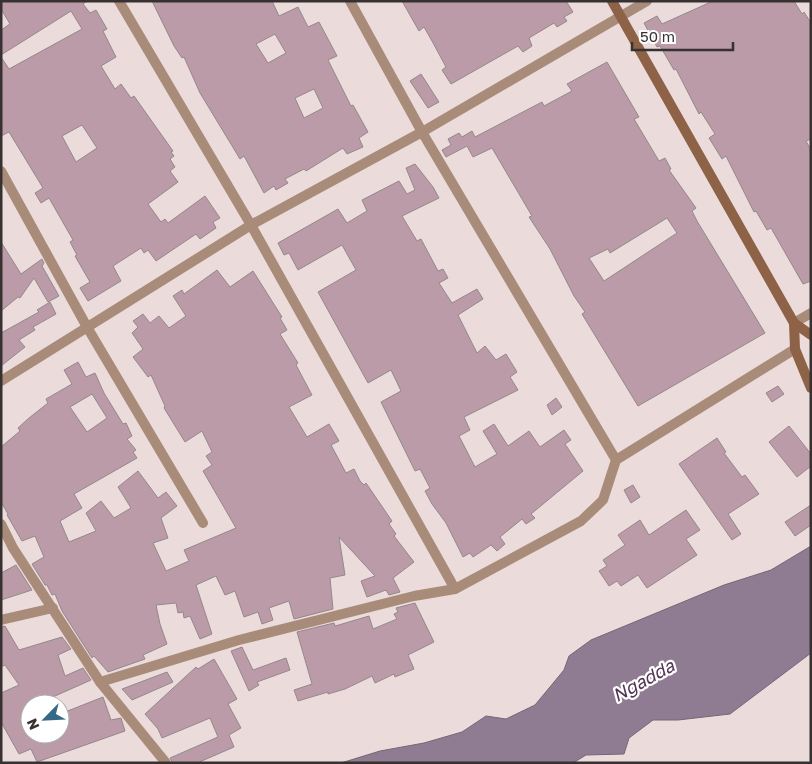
<svg xmlns="http://www.w3.org/2000/svg" width="812" height="764" viewBox="0 0 812 764" font-family="'Golos Text',sans-serif">
  <style>
    .water { fill: #907c92; stroke: #756675 }
    .building { fill: #ba9ba7; stroke: #94888c; fill-rule: evenodd }
    .lines { fill: none; stroke-linecap: round; stroke-linejoin: round }
    .street { stroke: #a98b79; stroke-width: 10 }
    .secondary { stroke: #8d6247; stroke-width: 10 }
    .labels { text-anchor: middle; dominant-baseline: central; stroke-width: 4.5; stroke-linejoin: round; paint-order: stroke }
    .water-label { font-size: 18px; font-style: italic; fill: #523355; stroke: #fff }
  </style>
  <rect width="100%" height="100%" fill="#ebdcdb"/>
  <path class="water" d="M 811,546 L 811,653 L 730,714 L 678,720 L 653,720 L 629,738 L 624,754 L 586,755 L 573,763 L 341,763 L 380,751 L 424,743 L 462,732 L 486,716 L 506,719 L 535,705 L 564,670 L 569,656 L 591,640 L 724,585 L 771,570 Z"/>
  <g class="building">
    <path d="M 1,1 L 87,1 L 83,4 L 90,13 L 96,10 L 107,29 L 103,31 L 116,57 L 101,66 L 115,89 L 121,84 L 131,98 L 134,96 L 173,151 L 171,152 L 174,156 L 170,159 L 175,167 L 170,171 L 178,182 L 148,204 L 161,222 L 165,219 L 168,223 L 205,196 L 220,218 L 213,222 L 216,228 L 200,239 L 196,234 L 156,261 L 148,250 L 144,253 L 141,248 L 113,266 L 121,281 L 88,301 L 80,288 L 90,282 L 75,256 L 77,255 L 70,242 L 73,240 L 49,198 L 41,203 L 35,193 L 43,188 L 9,132 L 1,136 L 1,57 L 9,69 L 82,29 L 71,11 L 1,55 L 1,30 L 10,24 L 1,9 ZM 82,125 L 97,148 L 76,162 L 62,136 Z"/>
    <path d="M 152,1 L 272,1 L 279,16 L 298,7 L 308,27 L 319,22 L 337,56 L 328,60 L 351,106 L 353,105 L 368,132 L 359,138 L 363,147 L 347,154 L 343,148 L 306,171 L 304,169 L 285,179 L 288,183 L 276,190 L 274,186 L 264,193 L 244,156 L 240,159 L 200,93 L 184,57 L 182,58 L 174,46 ZM 275,34 L 286,53 L 268,63 L 256,44 ZM 314,89 L 323,108 L 304,118 L 295,98 Z"/>
    <path d="M 402,1 L 566,1 L 573,12 L 564,17 L 567,21 L 557,27 L 554,23 L 529,38 L 532,46 L 523,52 L 518,46 L 451,84 L 442,70 L 446,67 L 432,41 L 424,27 L 419,31 Z"/>
    <path d="M 713,1 L 794,1 L 802,14 L 804,12 L 811,23 L 811,139 L 806,141 L 811,150 L 811,281 L 803,284 L 771,228 L 767,230 L 756,211 L 754,212 L 726,156 L 722,159 L 709,138 L 715,134 L 701,112 L 699,114 L 676,69 L 674,70 L 660,46 L 657,47 L 644,23 L 657,16 L 662,24 Z"/>
    <path d="M 607,62 L 639,117 L 634,119 L 659,161 L 665,158 L 671,169 L 669,170 L 696,208 L 692,211 L 697,221 L 765,333 L 638,406 L 582,314 L 585,312 L 574,296 L 550,249 L 529,217 L 532,216 L 492,148 L 473,157 L 467,146 L 446,157 L 442,150 L 451,145 L 448,139 L 459,133 L 462,137 L 472,131 L 475,137 L 542,102 L 544,106 L 572,91 L 567,84 ZM 667,218 L 677,233 L 604,281 L 589,258 L 608,249 L 610,253 Z"/>
    <path d="M 421,74 L 439,102 L 428,108 L 410,81 Z"/>
    <path d="M 415,164 L 433,187 L 439,198 L 402,216 L 417,241 L 421,239 L 438,271 L 443,269 L 448,278 L 439,283 L 452,303 L 477,289 L 483,299 L 458,315 L 477,353 L 485,346 L 496,360 L 506,354 L 517,372 L 510,377 L 518,390 L 464,417 L 470,430 L 459,436 L 475,467 L 497,454 L 483,431 L 494,424 L 508,446 L 529,431 L 540,447 L 564,430 L 571,440 L 565,444 L 583,471 L 531,514 L 535,518 L 526,524 L 522,519 L 500,537 L 505,544 L 497,551 L 491,545 L 473,557 L 470,553 L 463,557 L 446,523 L 432,504 L 425,491 L 430,488 L 420,469 L 415,471 L 381,402 L 401,391 L 391,370 L 368,383 L 318,292 L 356,270 L 342,245 L 298,270 L 289,253 L 284,255 L 278,243 L 338,209 L 347,223 L 367,211 L 362,200 L 399,181 L 407,194 L 415,190 L 406,168 Z"/>
    <path d="M 1,242 L 21,274 L 42,259 L 44,263 L 42,266 L 59,296 L 48,302 L 34,278 L 20,298 L 18,297 L 1,311 Z"/>
    <path d="M 217,270 L 230,287 L 253,271 L 282,317 L 280,318 L 287,330 L 280,334 L 298,363 L 296,365 L 312,395 L 289,407 L 307,437 L 329,424 L 339,441 L 331,445 L 346,473 L 354,469 L 360,481 L 364,485 L 366,483 L 392,521 L 389,524 L 396,534 L 394,536 L 414,562 L 393,578 L 400,592 L 389,595 L 386,590 L 367,597 L 361,581 L 375,576 L 339,537 L 345,575 L 330,578 L 333,609 L 294,619 L 289,601 L 269,608 L 273,620 L 262,624 L 258,612 L 244,617 L 235,591 L 225,595 L 216,576 L 196,585 L 212,634 L 200,639 L 190,616 L 184,618 L 183,612 L 178,613 L 176,603 L 156,605 L 160,624 L 167,644 L 143,655 L 145,659 L 108,672 L 94,656 L 92,658 L 62,611 L 55,594 L 52,595 L 47,585 L 45,585 L 32,564 L 44,557 L 35,536 L 22,541 L 7,515 L 8,514 L 1,502 L 1,447 L 20,431 L 18,428 L 29,418 L 48,403 L 46,399 L 72,384 L 64,370 L 78,362 L 86,377 L 95,373 L 104,393 L 123,424 L 126,423 L 132,436 L 127,439 L 136,450 L 133,452 L 137,458 L 74,494 L 82,508 L 60,521 L 69,542 L 96,531 L 86,513 L 101,501 L 114,518 L 131,508 L 118,487 L 138,471 L 158,498 L 166,492 L 177,506 L 161,518 L 168,538 L 153,543 L 166,571 L 189,561 L 184,550 L 236,528 L 203,471 L 212,465 L 206,456 L 212,452 L 202,431 L 185,442 L 164,408 L 165,406 L 151,375 L 148,377 L 133,357 L 143,349 L 132,333 L 138,327 L 133,321 L 143,314 L 150,323 L 159,316 L 169,328 L 186,316 L 173,296 L 182,290 L 184,294 ZM 92,394 L 107,418 L 87,432 L 70,407 Z"/>
    <path d="M 50,302 L 56,314 L 33,327 L 35,330 L 19,340 L 25,347 L 1,366 L 1,333 L 39,312 L 37,310 Z"/>
    <path d="M 778,386 L 784,394 L 772,402 L 766,393 Z"/>
    <path d="M 556,398 L 562,407 L 552,415 L 547,405 Z"/>
    <path d="M 789,426 L 811,454 L 811,466 L 797,477 L 769,442 Z"/>
    <path d="M 717,438 L 726,452 L 724,453 L 742,477 L 745,475 L 759,494 L 728,514 L 741,534 L 732,540 L 679,464 Z"/>
    <path d="M 633,485 L 640,497 L 631,503 L 624,490 Z"/>
    <path d="M 811,505 L 811,525 L 795,536 L 785,522 Z"/>
    <path d="M 686,510 L 700,530 L 686,539 L 697,555 L 647,588 L 638,575 L 621,586 L 617,581 L 609,586 L 599,571 L 607,566 L 603,560 L 625,545 L 618,535 L 640,520 L 649,535 Z"/>
    <path d="M 16,565 L 32,590 L 1,600 L 1,573 Z"/>
    <path d="M 415,603 L 434,642 L 408,655 L 414,669 L 395,677 L 394,674 L 375,683 L 372,676 L 345,689 L 328,694 L 328,692 L 298,701 L 294,690 L 312,684 L 297,632 L 334,623 L 335,626 L 342,624 L 369,616 L 373,629 L 397,619 L 394,614 L 398,612 L 396,608 Z"/>
    <path d="M 5,626 L 19,650 L 62,637 L 71,649 L 58,655 L 65,676 L 83,668 L 91,680 L 37,704 L 30,704 L 30,734 L 60,734 L 60,714 L 103,697 L 111,720 L 121,718 L 125,731 L 37,762 L 31,749 L 19,754 L 1,722 L 1,693 L 19,685 L 5,665 L 1,667 L 1,627 Z"/>
    <path d="M 242,647 L 253,670 L 286,658 L 290,670 L 257,682 L 259,685 L 249,691 L 231,651 Z"/>
    <path d="M 214,659 L 237,699 L 228,704 L 241,728 L 229,735 L 234,747 L 197,763 L 173,763 L 170,758 L 218,737 L 210,718 L 162,738 L 158,729 L 145,714 L 196,667 L 198,669 Z"/>
    <path d="M 167,672 L 173,682 L 132,700 L 122,689 Z"/>
  </g>
  <g class="lines">
    <g class="street">
      <path d="M 119,1 L 251,225 L 455,589"/>
      <path d="M 350,1 L 422,132 L 616,460"/>
      <path d="M 1,171 L 87,327 L 203,523"/>
      <path d="M 794,323 L 811,313"/>
      <path d="M 1,381 L 251,225 L 422,132 L 647,1"/>
      <path d="M 1,524 L 13,548 L 100,682 L 166,763"/>
      <path d="M 1,620 L 53,608"/>
      <path d="M 100,682 L 239,640 L 414,596 L 455,589 L 581,521 L 603,500 L 616,460 L 795,349"/>
    </g>
    <g class="secondary">
      <path d="M 612,1 L 794,323 L 811,335"/>
      <path d="M 794,323 L 795,349 L 811,388"/>
    </g>
  </g>
  <g class="labels">
    <g class="water-label">
      <text transform="translate(643 680) rotate(-29)">Ngadda</text>
    </g>
  </g>
  <rect width="812" height="764" fill="none" stroke="#373231" stroke-width="5"/>
  <g transform="translate(45 719) rotate(246)"><circle r="24" fill="#ffffff" stroke="#afadad"/>
  <path d="M0-4L9 19L0 12L-9 19Z" fill="#356986"/>
  <text y="-8" font-size="14" font-weight="bold" text-anchor="middle" fill="#373231">N</text>
  </g>
  <path d="M632 42v8h101v-8" fill="none" stroke="#373231" stroke-width="2.5"/>
  <text x="640" y="42" font-size="15" fill="#373231" stroke="#ffffff" stroke-width="4" paint-order="stroke">50 m</text>
</svg>
